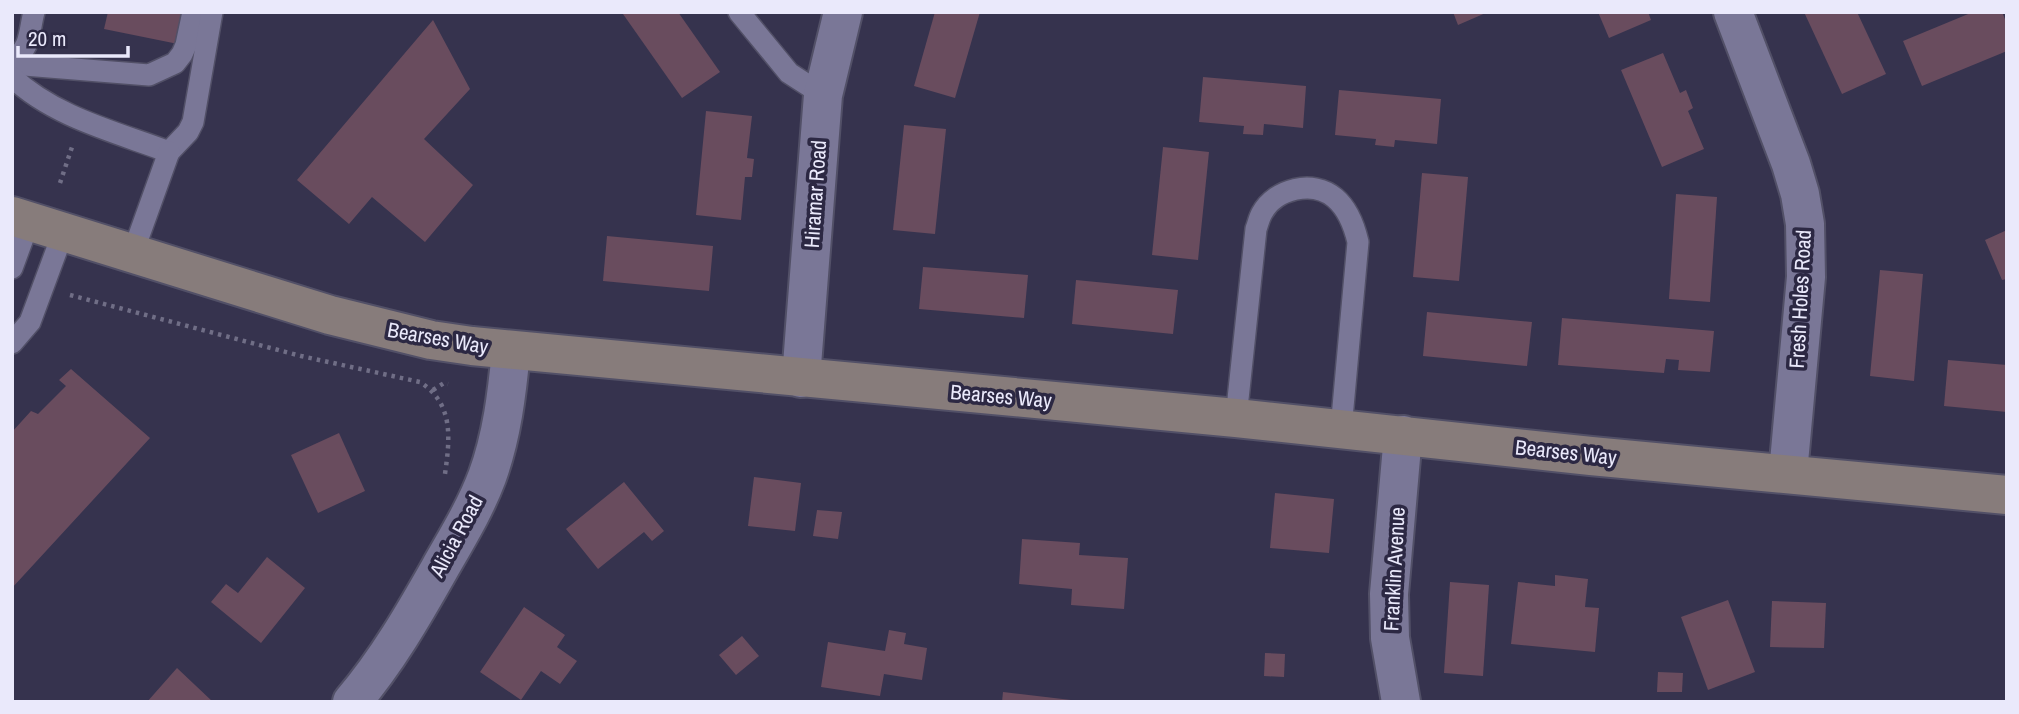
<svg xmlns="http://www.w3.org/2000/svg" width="2019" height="714" viewBox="0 0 2019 714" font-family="'Archivo Narrow',sans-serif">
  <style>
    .building { fill: #694c5e }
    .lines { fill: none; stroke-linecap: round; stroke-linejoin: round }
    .lane-casing { stroke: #525067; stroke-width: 24 }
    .street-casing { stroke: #525067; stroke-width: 42 }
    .secondary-casing { stroke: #525067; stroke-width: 42 }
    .path { stroke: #706e86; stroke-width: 4.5; stroke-dasharray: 3.5 5; stroke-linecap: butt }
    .lane { stroke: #7a7797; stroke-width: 21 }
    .street { stroke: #7a7797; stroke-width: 38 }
    .secondary { stroke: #877c7b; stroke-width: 38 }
    .labels { text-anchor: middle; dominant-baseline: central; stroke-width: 7; stroke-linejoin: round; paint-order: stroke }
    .street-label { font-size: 21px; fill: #eae9fb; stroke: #2c2843 }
  </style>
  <rect width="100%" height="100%" fill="#36334e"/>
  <g class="building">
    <path d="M 108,12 L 184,12 L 178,44 L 104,29 Z"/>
    <path d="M 625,12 L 678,12 L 720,72 L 682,98 L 623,14 Z"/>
    <path d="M 935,12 L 980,12 L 955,98 L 914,86 Z"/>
    <path d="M 1453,12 L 1488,12 L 1458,25 Z"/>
    <path d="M 1598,12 L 1648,12 L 1651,20 L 1609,38 Z"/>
    <path d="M 1804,12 L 1857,12 L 1886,74 L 1842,94 Z"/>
    <path d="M 1973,12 L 2002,12 L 2007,24 L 2007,51 L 1922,86 L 1903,41 Z"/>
    <path d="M 433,20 L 470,89 L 424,139 L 473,185 L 425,242 L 372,197 L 349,224 L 297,180 Z"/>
    <path d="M 1663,53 L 1680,93 L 1686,90 L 1693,108 L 1688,111 L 1704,149 L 1662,167 L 1621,70 Z"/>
    <path d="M 1203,77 L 1306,86 L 1303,128 L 1264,124 L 1263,135 L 1243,134 L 1244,126 L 1199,122 Z"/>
    <path d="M 1339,90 L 1441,99 L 1437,144 L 1395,140 L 1394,147 L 1375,145 L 1376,139 L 1335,135 Z"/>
    <path d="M 706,111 L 752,116 L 747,158 L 754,159 L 752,177 L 745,177 L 741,220 L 696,215 Z"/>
    <path d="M 904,125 L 946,129 L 935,234 L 893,230 Z"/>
    <path d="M 1163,147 L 1209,152 L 1198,260 L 1152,255 Z"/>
    <path d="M 1422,173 L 1468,177 L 1459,281 L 1413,277 Z"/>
    <path d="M 1676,194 L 1717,197 L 1710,302 L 1669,299 Z"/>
    <path d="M 2007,230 L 2007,279 L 2002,280 L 1985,240 Z"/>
    <path d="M 607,236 L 713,246 L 709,291 L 603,281 Z"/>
    <path d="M 923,267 L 1028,275 L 1024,318 L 919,309 Z"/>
    <path d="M 1880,270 L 1923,274 L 1914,381 L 1870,376 Z"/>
    <path d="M 1076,280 L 1178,290 L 1173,334 L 1072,324 Z"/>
    <path d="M 1427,312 L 1532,322 L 1527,366 L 1423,356 Z"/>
    <path d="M 1562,318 L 1714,331 L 1710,372 L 1678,370 L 1679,360 L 1666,359 L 1664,373 L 1558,365 Z"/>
    <path d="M 1948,360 L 2007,365 L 2007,412 L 1944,406 Z"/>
    <path d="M 71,369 L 150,438 L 12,588 L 12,432 L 31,411 L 38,414 L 66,386 L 59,380 Z"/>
    <path d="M 339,433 L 365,491 L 318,513 L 291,455 Z"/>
    <path d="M 754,477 L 801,483 L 795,531 L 748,526 Z"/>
    <path d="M 624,482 L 664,531 L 652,541 L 644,532 L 598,569 L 566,529 Z"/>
    <path d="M 1275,493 L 1334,499 L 1329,553 L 1270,548 Z"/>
    <path d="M 817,510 L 842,512 L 838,539 L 813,536 Z"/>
    <path d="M 1022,539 L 1080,543 L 1079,555 L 1128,558 L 1124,609 L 1071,605 L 1072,589 L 1019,584 Z"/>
    <path d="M 267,557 L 305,588 L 261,643 L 211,602 L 226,584 L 238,593 Z"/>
    <path d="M 1555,575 L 1588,579 L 1585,607 L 1599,608 L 1595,652 L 1511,644 L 1518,582 L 1555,586 Z"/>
    <path d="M 1450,582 L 1489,585 L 1483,676 L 1444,673 Z"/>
    <path d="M 1728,600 L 1755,672 L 1708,690 L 1681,617 Z"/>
    <path d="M 1772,601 L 1826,603 L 1824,648 L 1770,647 Z"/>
    <path d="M 524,607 L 565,635 L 557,647 L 577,661 L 560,684 L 541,671 L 521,700 L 480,672 Z"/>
    <path d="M 889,630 L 906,633 L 904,644 L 927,648 L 922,680 L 884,674 L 880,696 L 821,687 L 828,642 L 885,651 Z"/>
    <path d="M 742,636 L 759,656 L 736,675 L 719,655 Z"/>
    <path d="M 1265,653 L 1285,654 L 1284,677 L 1264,676 Z"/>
    <path d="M 177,668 L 213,702 L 147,702 Z"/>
    <path d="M 1658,672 L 1683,673 L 1682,692 L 1657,692 Z"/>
    <path d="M 1003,692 L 1071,700 L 1071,702 L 1002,702 Z"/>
  </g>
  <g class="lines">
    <g class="lane-casing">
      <g id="lane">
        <path d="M 739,12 L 789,73 L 823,95"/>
        <path d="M 12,59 C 31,51 29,30 34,12"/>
        <path d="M 12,64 L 149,75 L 175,63 L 182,54 L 186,45 L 193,12"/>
        <path d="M 12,77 C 54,117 116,132 169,152 L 188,132 L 193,122 L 212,12"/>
        <path d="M 132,255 L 169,152"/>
        <path d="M 12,268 L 29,222"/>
        <path d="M 12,343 L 30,322 L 63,233"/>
        <path d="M 1236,418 L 1256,229 C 1258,224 1259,218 1262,213 C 1275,189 1313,179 1335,198 C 1348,209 1354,225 1358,242 L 1341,429"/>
      </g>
    </g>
    <g class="street-casing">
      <g id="street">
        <path d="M 1733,12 L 1791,164 L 1800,194 L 1805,224 L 1806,277 L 1788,473"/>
        <path d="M 801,378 L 823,95 L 843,12"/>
        <path d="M 352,702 C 387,661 414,614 440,568 C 457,538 475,509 487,477 C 502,436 507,393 511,351"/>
        <path d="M 1401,702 L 1390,638 L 1389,594 L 1403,435"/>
      </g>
    </g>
    <g class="secondary-casing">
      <path id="secondary" d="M 12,216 L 330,315 L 431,340 L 472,346 L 1236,418 L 1591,456 L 2007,495"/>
    </g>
    <g class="path">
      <path d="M 60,183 L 72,147"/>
      <path d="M 70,295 L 301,356 L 420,382 C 454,404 450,438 445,474"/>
      <path d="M 433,390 L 444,383 L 448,384"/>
    </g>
    <use href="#lane" class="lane"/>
    <use href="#street" class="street"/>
    <use href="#secondary" class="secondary"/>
  </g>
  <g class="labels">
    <g class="street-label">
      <text transform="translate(815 194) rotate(-86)">Hiramar Road</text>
      <text transform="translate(1800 299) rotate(-87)">Fresh Holes Road</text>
      <text transform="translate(438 338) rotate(10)">Bearses Way</text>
      <text transform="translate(1001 396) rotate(5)">Bearses Way</text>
      <text transform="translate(1566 452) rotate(6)">Bearses Way</text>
      <text transform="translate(456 536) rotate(-62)">Alicia Road</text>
      <text transform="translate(1394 569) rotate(-87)">Franklin Avenue</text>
    </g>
  </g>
  <rect width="2019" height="714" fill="none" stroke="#eae9fb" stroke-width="28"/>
  <path d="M18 46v10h110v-10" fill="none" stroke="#eae9fb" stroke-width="3.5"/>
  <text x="28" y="46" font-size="21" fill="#eae9fb" stroke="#2c2843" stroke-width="5" paint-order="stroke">20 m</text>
</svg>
